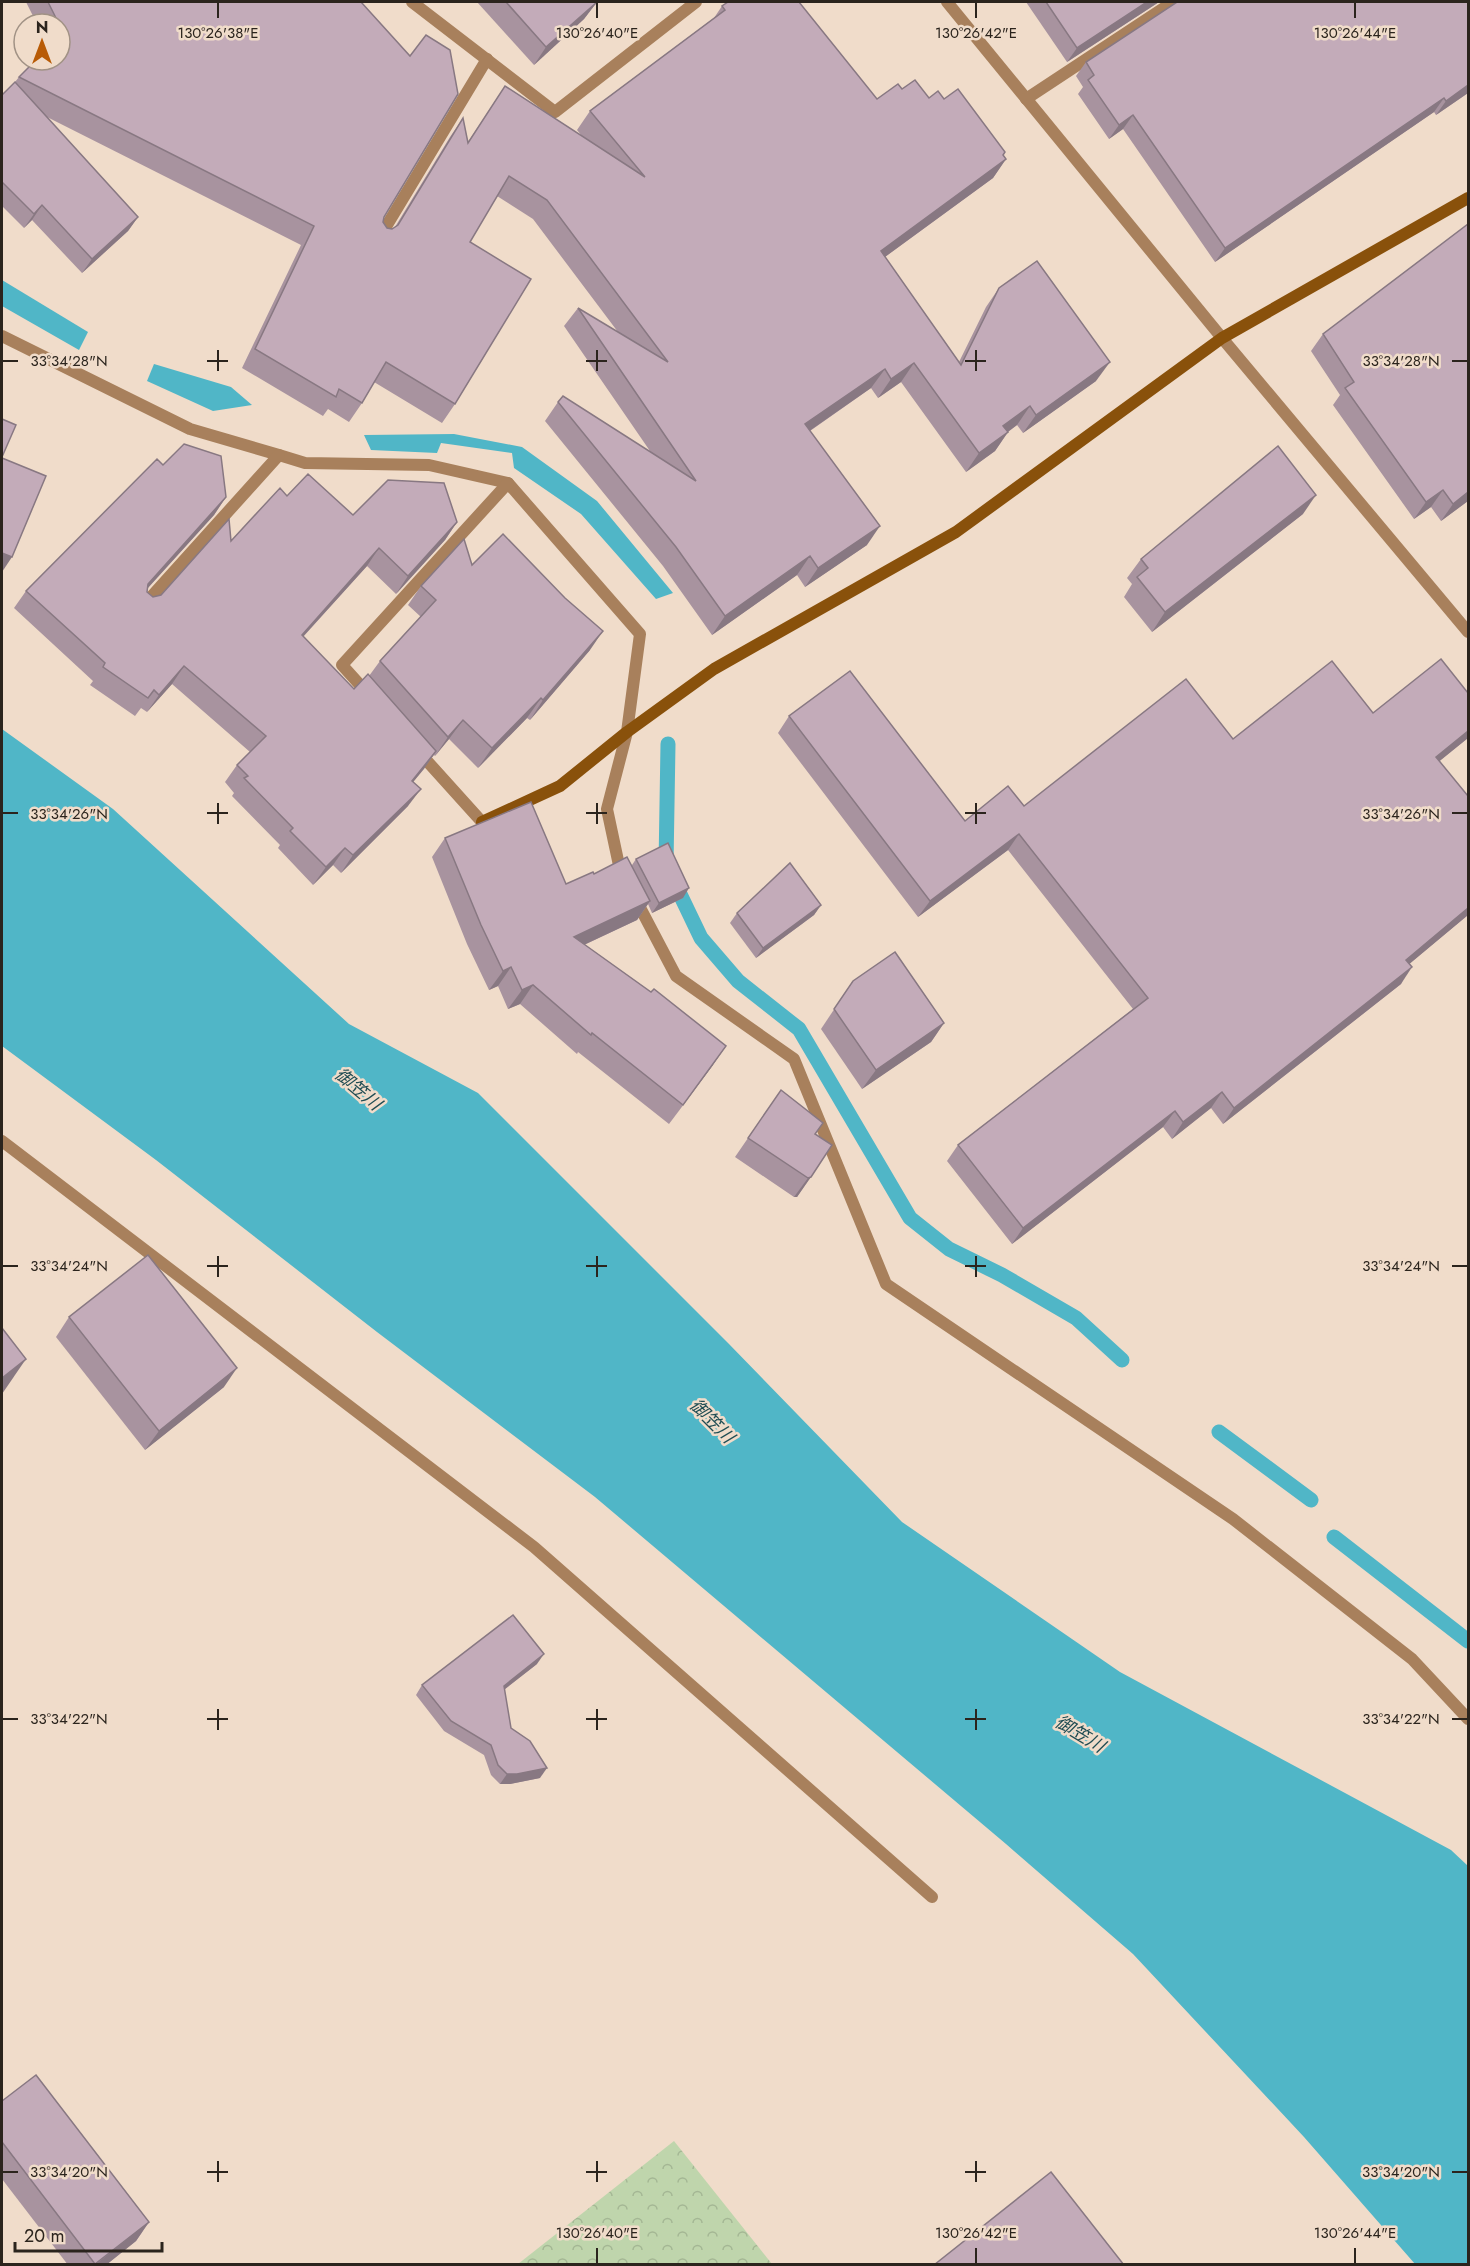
<svg xmlns="http://www.w3.org/2000/svg" width="1470" height="2266" viewBox="0 0 1470 2266" font-family="Jost,'Noto Sans JP',sans-serif">
  <style>
    .park { fill: url(#park-crowns) }
    .water { fill: #50b6c7 }
    .lines { fill: none; stroke-linecap: round; stroke-linejoin: round }
    .stream { stroke: #50b6c7; stroke-width: 15 }
    .street { stroke: #a8805c; stroke-width: 12 }
    .secondary { stroke: #89510b; stroke-width: 12 }
    .wall { fill: #a8939f }
    .shaded-wall { fill: #887882 }
    .building { fill: #c3abb9; stroke: #887882; stroke-width: 1.5 }
    .ticks { fill: none; stroke: #2b241d; stroke-width: 2 }
    .labels { text-anchor: middle; dominant-baseline: central; stroke-width: 5; stroke-linejoin: round; paint-order: stroke }
    .water-label { font-size: 18px; font-style: italic; fill: #1f4c53; stroke: #f0dcca }
    .ticks-label { font-size: 15px; text-anchor: middle; fill: #2b241d; stroke: #f0dcca; stroke-width: 5; stroke-linejoin: round; paint-order: stroke }
  </style>
  <defs>
    <pattern id="park-crowns" width="20" height="18" patternUnits="userSpaceOnUse" patternTransform="scale(1.5)"><rect width="20" height="18" fill="#bfd5ac"/><path d="M2 6a3 3 0 1 1 6 0M12 15a3 3 0 1 1 6 0" fill="none" stroke="#a4b794"/></pattern>
  </defs>
  <rect width="100%" height="100%" fill="#f0dcca"/>
  <path class="park" d="M 674,2141 L 772,2264 L 518,2264 Z"/>
  <g class="water">
    <path d="M 2,280 L 88,332 L 79,350 L 2,306 Z"/>
    <path d="M 154,364 L 231,387 L 252,405 L 213,411 L 147,381 Z"/>
    <path d="M 454,434 L 522,447 L 597,501 L 673,593 L 656,599 L 581,514 L 514,468 L 512,453 L 441,443 L 437,453 L 371,450 L 364,435 Z"/>
    <path d="M 2,729 L 113,809 L 349,1024 L 478,1093 L 729,1344 L 902,1522 L 1120,1672 L 1451,1850 L 1468,1866 L 1468,2264 L 1415,2264 L 1304,2137 L 1133,1954 L 1006,1844 L 595,1497 L 377,1332 L 156,1160 L 2,1046 Z"/>
  </g>
  <g class="lines">
    <g class="stream">
      <path d="M 668,744 L 666,865 L 701,938 L 738,981 L 799,1029 L 910,1218 L 949,1249 L 1002,1275 L 1076,1318 L 1122,1360"/>
      <path d="M 1219,1432 L 1311,1500"/>
      <path d="M 1334,1537 L 1468,1641"/>
    </g>
    <g class="street">
      <path d="M 412,2 L 555,112 L 696,2"/>
      <path d="M 947,2 L 1222,338 L 1468,632"/>
      <path d="M 1026,99 L 1173,2"/>
      <path d="M 378,240 L 487,59"/>
      <path d="M 2,336 L 190,429 L 279,455 L 305,463 L 429,465 L 508,483 L 640,634 L 627,732 L 607,809 L 620,870 L 624,877"/>
      <path d="M 142,607 L 279,455"/>
      <path d="M 369,695 L 342,665 L 508,483"/>
      <path d="M 418,751 L 482,822"/>
      <path d="M 635,898 L 676,976 L 794,1059 L 886,1284 L 1233,1519 L 1412,1659 L 1468,1719"/>
      <path d="M 2,1141 L 534,1547 L 932,1897"/>
    </g>
    <path class="secondary" d="M 482,822 L 560,786 L 627,732 L 714,669 L 956,532 L 1222,338 L 1468,198"/>
  </g>
  <g class="wall">
    <path d="M 26,2 L 361,2 L 384,217 L 383,222 L 387,228 L 392,229 L 395,227 L 450,137 L 463,118 L 468,142 L 505,86 L 582,136 L 577,130 L 590,111 L 714,18 L 722,6 L 877,99 L 902,89 L 929,98 L 944,99 L 1003,155 L 1006,159 L 993,178 L 885,257 L 959,362 L 986,307 L 999,288 L 1096,381 L 1023,433 L 1017,425 L 1008,432 L 995,451 L 966,472 L 901,382 L 878,398 L 871,388 L 810,431 L 867,545 L 805,587 L 797,575 L 712,635 L 663,566 L 545,421 L 558,402 L 650,451 L 564,326 L 578,308 L 618,332 L 533,219 L 497,196 L 470,242 L 455,404 L 442,423 L 374,382 L 362,403 L 349,422 L 328,409 L 323,416 L 242,368 L 301,245 L 47,117 L 138,217 L 128,231 L 82,273 L 32,220 L 24,228 L 2,206 L 2,95 L 15,82 L 19,77 L 60,60 L 60,24 L 37,24 Z"/>
    <path d="M 477,2 L 597,2 L 584,19 L 534,65 Z"/>
    <path d="M 1026,2 L 1159,2 L 1067,62 Z"/>
    <path d="M 1086,62 L 1468,93 L 1436,115 L 1434,112 L 1215,262 L 1123,129 L 1109,139 L 1078,94 L 1083,87 L 1076,76 Z"/>
    <path d="M 1468,224 L 1468,501 L 1441,521 L 1431,507 L 1414,519 L 1333,405 L 1340,395 L 1311,351 L 1323,334 Z"/>
    <path d="M 163,465 L 226,497 L 214,515 L 147,589 L 147,592 L 153,597 L 161,595 L 231,541 L 287,496 L 353,515 L 457,522 L 445,540 L 396,594 L 367,566 L 303,637 L 354,689 L 369,676 L 380,661 L 421,617 L 408,605 L 421,586 L 472,565 L 590,650 L 530,720 L 527,718 L 478,768 L 449,739 L 435,756 L 434,755 L 413,782 L 408,806 L 341,873 L 333,865 L 313,885 L 278,848 L 280,845 L 232,796 L 234,793 L 225,782 L 237,765 L 250,752 L 172,684 L 147,712 L 141,708 L 135,716 L 90,685 L 93,681 L 14,608 L 26,591 Z"/>
    <path d="M 1303,514 L 1152,632 L 1124,597 L 1132,584 L 1127,578 L 1141,559 Z"/>
    <path d="M 1468,693 L 1468,738 L 1439,761 L 1468,796 L 1468,915 L 1409,964 L 1401,984 L 1223,1124 L 1211,1108 L 1172,1139 L 1163,1127 L 1012,1244 L 947,1161 L 958,1145 L 1133,1009 L 1008,850 L 918,917 L 778,733 L 789,716 L 965,821 L 1024,806 L 1233,739 L 1373,713 Z"/>
    <path d="M 445,838 L 566,884 L 594,874 L 632,865 L 636,859 L 683,898 L 652,913 L 648,904 L 637,920 L 584,945 L 713,1065 L 669,1124 L 578,1052 L 577,1054 L 520,1004 L 508,1009 L 498,986 L 489,990 L 467,944 L 432,857 Z"/>
    <path d="M 821,905 L 814,915 L 756,958 L 730,923 L 737,913 Z"/>
    <path d="M 853,981 L 944,1023 L 931,1042 L 862,1089 L 821,1029 Z"/>
    <path d="M 781,1090 L 815,1134 L 832,1145 L 797,1197 L 794,1197 L 735,1157 Z"/>
    <path d="M 69,1317 L 224,1387 L 145,1450 L 56,1337 Z"/>
    <path d="M 537,1664 L 504,1690 L 511,1728 L 540,1778 L 510,1784 L 500,1784 L 491,1775 L 484,1755 L 444,1731 L 416,1695 L 422,1685 Z"/>
    <path d="M 2,2101 L 149,2222 L 136,2241 L 106,2265 L 68,2265 L 2,2179 Z"/>
  </g>
  <g class="shaded-wall">
    <path d="M 597,2 L 584,19 L 534,65 L 546,47 Z"/>
    <path d="M 1147,2 L 1159,2 L 1067,62 L 1077,48 Z"/>
    <path d="M 1468,85 L 1468,93 L 1436,115 L 1446,101 Z"/>
    <path d="M 1444,98 L 1434,112 L 1215,262 L 1225,248 Z"/>
    <path d="M 1133,115 L 1123,129 L 1109,139 L 1119,125 Z"/>
    <path d="M 1005,152 L 995,167 L 1006,159 L 993,178 L 867,270 L 881,251 Z"/>
    <path d="M 42,205 L 32,220 L 24,228 L 34,214 Z"/>
    <path d="M 138,217 L 128,231 L 82,273 L 92,259 Z"/>
    <path d="M 1110,362 L 1096,381 L 1023,433 L 1036,415 Z"/>
    <path d="M 914,363 L 901,382 L 878,398 L 891,379 Z"/>
    <path d="M 885,369 L 871,388 L 792,443 L 805,424 Z"/>
    <path d="M 1030,406 L 1017,425 L 990,445 L 1003,426 Z"/>
    <path d="M 1008,432 L 995,451 L 966,472 L 979,453 Z"/>
    <path d="M 1443,490 L 1431,507 L 1414,519 L 1426,502 Z"/>
    <path d="M 1468,492 L 1468,501 L 1441,521 L 1453,504 Z"/>
    <path d="M 1316,495 L 1303,514 L 1152,632 L 1165,612 Z"/>
    <path d="M 226,497 L 214,515 L 136,601 L 148,584 Z"/>
    <path d="M 457,522 L 445,540 L 396,594 L 408,576 Z"/>
    <path d="M 880,526 L 867,545 L 805,587 L 818,568 Z"/>
    <path d="M 379,548 L 367,566 L 289,652 L 302,635 Z"/>
    <path d="M 2,553 L 12,557 L 2,572 Z"/>
    <path d="M 810,556 L 797,575 L 712,635 L 725,616 Z"/>
    <path d="M 603,631 L 590,650 L 530,720 L 543,700 Z"/>
    <path d="M 184,666 L 172,684 L 147,712 L 159,695 Z"/>
    <path d="M 541,698 L 527,718 L 478,768 L 492,748 Z"/>
    <path d="M 463,720 L 449,739 L 435,756 L 448,737 Z"/>
    <path d="M 1468,731 L 1468,738 L 1425,773 L 1436,757 Z"/>
    <path d="M 436,751 L 424,769 L 399,799 L 412,781 Z"/>
    <path d="M 421,789 L 408,806 L 341,873 L 353,855 Z"/>
    <path d="M 1019,834 L 1008,850 L 918,917 L 930,901 Z"/>
    <path d="M 345,848 L 333,865 L 313,885 L 326,867 Z"/>
    <path d="M 689,888 L 683,898 L 652,913 L 659,903 Z"/>
    <path d="M 650,901 L 637,920 L 560,956 L 574,937 Z"/>
    <path d="M 821,905 L 814,915 L 756,958 L 763,948 Z"/>
    <path d="M 1468,908 L 1468,915 L 1395,976 L 1406,960 Z"/>
    <path d="M 511,967 L 498,986 L 489,990 L 503,971 Z"/>
    <path d="M 1412,967 L 1401,984 L 1223,1124 L 1234,1108 Z"/>
    <path d="M 533,985 L 520,1004 L 508,1009 L 522,990 Z"/>
    <path d="M 944,1023 L 931,1042 L 862,1089 L 876,1070 Z"/>
    <path d="M 726,1046 L 713,1065 L 669,1124 L 683,1105 Z"/>
    <path d="M 1222,1092 L 1211,1108 L 1172,1139 L 1183,1122 Z"/>
    <path d="M 1175,1111 L 1163,1127 L 1012,1244 L 1023,1228 Z"/>
    <path d="M 811,1177 L 797,1197 L 794,1197 L 808,1178 Z"/>
    <path d="M 26,1359 L 2,1394 L 2,1378 Z"/>
    <path d="M 237,1368 L 224,1387 L 145,1450 L 159,1431 Z"/>
    <path d="M 544,1654 L 537,1664 L 497,1695 L 504,1686 Z"/>
    <path d="M 547,1768 L 540,1778 L 510,1784 L 500,1784 L 507,1774 Z"/>
    <path d="M 149,2222 L 136,2241 L 106,2265 L 95,2265 Z"/>
  </g>
  <g class="building">
    <path d="M 48,2 L 361,2 L 410,56 L 426,35 L 450,50 L 458,94 L 384,217 L 383,222 L 387,228 L 392,229 L 398,225 L 463,118 L 468,143 L 505,86 L 645,177 L 590,111 L 725,10 L 722,6 L 728,2 L 799,2 L 877,99 L 898,84 L 902,89 L 915,80 L 929,98 L 938,91 L 944,99 L 958,89 L 1005,152 L 1003,155 L 1006,159 L 881,251 L 961,365 L 999,288 L 1037,261 L 1110,362 L 1036,415 L 1030,406 L 1003,426 L 1008,432 L 979,453 L 914,363 L 891,379 L 885,369 L 805,424 L 880,526 L 818,568 L 810,556 L 725,616 L 676,547 L 558,402 L 563,396 L 696,481 L 578,308 L 668,362 L 547,200 L 509,176 L 470,242 L 531,279 L 455,404 L 386,362 L 362,403 L 339,389 L 336,397 L 255,349 L 314,226 L 19,77 L 36,60 L 60,60 L 60,36 L 63,33 L 60,24 L 59,24 Z"/>
    <path d="M 506,2 L 597,2 L 546,47 Z"/>
    <path d="M 1046,2 L 1147,2 L 1077,48 Z"/>
    <path d="M 1177,2 L 1468,2 L 1468,85 L 1446,101 L 1444,98 L 1225,248 L 1133,115 L 1119,125 L 1088,80 L 1094,75 L 1086,62 Z"/>
    <path d="M 15,82 L 138,217 L 92,259 L 42,205 L 34,214 L 2,182 L 2,95 Z"/>
    <path d="M 1468,224 L 1468,492 L 1453,504 L 1443,490 L 1426,502 L 1345,388 L 1354,382 L 1323,334 Z"/>
    <path d="M 2,419 L 16,425 L 2,457 Z"/>
    <path d="M 184,444 L 221,456 L 226,497 L 148,584 L 147,592 L 153,597 L 161,595 L 229,519 L 231,541 L 280,488 L 287,496 L 308,474 L 353,515 L 388,480 L 444,483 L 457,522 L 408,576 L 379,548 L 302,635 L 354,689 L 368,674 L 436,751 L 412,781 L 421,789 L 353,855 L 345,848 L 326,867 L 290,831 L 293,828 L 244,778 L 248,776 L 237,765 L 266,736 L 184,666 L 159,695 L 154,690 L 148,698 L 103,667 L 105,663 L 26,591 L 157,459 L 163,465 Z"/>
    <path d="M 1278,446 L 1316,495 L 1165,612 L 1137,577 L 1148,568 L 1141,559 Z"/>
    <path d="M 2,458 L 46,476 L 12,557 L 2,553 Z"/>
    <path d="M 503,534 L 565,598 L 603,631 L 543,700 L 541,698 L 492,748 L 463,720 L 448,737 L 380,661 L 436,600 L 421,586 L 464,539 L 472,565 Z"/>
    <path d="M 1441,659 L 1468,693 L 1468,731 L 1436,757 L 1468,796 L 1468,908 L 1406,960 L 1412,967 L 1234,1108 L 1222,1092 L 1183,1122 L 1175,1111 L 1023,1228 L 958,1145 L 1148,998 L 1019,834 L 930,901 L 789,716 L 850,671 L 965,821 L 1008,786 L 1024,806 L 1186,679 L 1233,739 L 1332,661 L 1373,713 Z"/>
    <path d="M 531,802 L 566,884 L 593,872 L 594,874 L 627,857 L 650,901 L 574,937 L 651,992 L 654,989 L 726,1046 L 683,1105 L 592,1033 L 591,1035 L 533,985 L 522,990 L 511,967 L 503,971 L 481,925 L 445,838 Z"/>
    <path d="M 668,843 L 689,888 L 659,903 L 636,859 Z"/>
    <path d="M 790,863 L 821,905 L 763,948 L 737,913 Z"/>
    <path d="M 895,952 L 944,1023 L 876,1070 L 834,1009 L 853,981 Z"/>
    <path d="M 781,1090 L 823,1123 L 815,1134 L 832,1145 L 811,1177 L 808,1178 L 748,1138 Z"/>
    <path d="M 148,1255 L 237,1368 L 159,1431 L 69,1317 Z"/>
    <path d="M 2,1328 L 26,1359 L 2,1378 Z"/>
    <path d="M 513,1615 L 544,1654 L 504,1686 L 511,1728 L 530,1741 L 547,1768 L 517,1774 L 507,1774 L 498,1765 L 491,1745 L 451,1721 L 422,1685 Z"/>
    <path d="M 36,2075 L 149,2222 L 95,2264 L 2,2142 L 2,2101 Z"/>
    <path d="M 1051,2172 L 1124,2265 L 934,2265 Z"/>
  </g>
  <path class="ticks" d="M 218,3 L 218,18M 597,3 L 597,18M 976,3 L 976,18M 1355,3 L 1355,18M 218,350 L 218,371M 597,350 L 597,371M 976,350 L 976,371M 3,361 L 18,361M 207,361 L 228,361M 586,361 L 607,361M 965,361 L 986,361M 1452,361 L 1467,361M 218,803 L 218,824M 597,803 L 597,824M 976,803 L 976,824M 3,813 L 18,813M 207,813 L 228,813M 586,813 L 607,813M 965,813 L 986,813M 1452,813 L 1467,813M 218,1256 L 218,1277M 597,1256 L 597,1277M 976,1256 L 976,1277M 3,1266 L 18,1266M 207,1266 L 228,1266M 586,1266 L 607,1266M 965,1266 L 986,1266M 1452,1266 L 1467,1266M 218,1709 L 218,1730M 597,1709 L 597,1730M 976,1709 L 976,1730M 3,1719 L 18,1719M 207,1719 L 228,1719M 586,1719 L 607,1719M 965,1719 L 986,1719M 1452,1719 L 1467,1719M 218,2161 L 218,2182M 597,2161 L 597,2182M 976,2161 L 976,2182M 3,2172 L 18,2172M 207,2172 L 228,2172M 586,2172 L 607,2172M 965,2172 L 986,2172M 1452,2172 L 1467,2172M 597,2248 L 597,2263M 976,2248 L 976,2263M 1355,2248 L 1355,2263"/>
  <g class="labels">
    <g class="water-label">
      <text transform="translate(358 1089) rotate(40)">御笠川</text>
      <text transform="translate(712 1421) rotate(45)">御笠川</text>
      <text transform="translate(1080 1734) rotate(31)">御笠川</text>
    </g>
  </g>
  <g class="ticks-label">
    <text x="218" y="38">130°26'38"E</text>
    <text x="597" y="38">130°26'40"E</text>
    <text x="976" y="38">130°26'42"E</text>
    <text x="1355" y="38">130°26'44"E</text>
    <text x="69" y="366">33°34'28"N</text>
    <text x="1401" y="366">33°34'28"N</text>
    <text x="69" y="819">33°34'26"N</text>
    <text x="1401" y="819">33°34'26"N</text>
    <text x="69" y="1271">33°34'24"N</text>
    <text x="1401" y="1271">33°34'24"N</text>
    <text x="69" y="1724">33°34'22"N</text>
    <text x="1401" y="1724">33°34'22"N</text>
    <text x="69" y="2177">33°34'20"N</text>
    <text x="1401" y="2177">33°34'20"N</text>
    <text x="597" y="2238">130°26'40"E</text>
    <text x="976" y="2238">130°26'42"E</text>
    <text x="1355" y="2238">130°26'44"E</text>
  </g>
  <rect width="1470" height="2266" fill="none" stroke="#2b241d" stroke-width="6"/>
  <g transform="translate(42 42)"><circle r="28" fill="#f0dcca" stroke="#a19285" stroke-width="1.5"/>
  <path d="M0-4.5L10 22L0 15L-10 22Z" fill="#b85b06"/>
  <text y="-9" font-size="16" font-weight="bold" text-anchor="middle" fill="#2b241d">N</text>
  </g>
  <path d="M15 2242v9h147v-9" fill="none" stroke="#2b241d" stroke-width="3"/>
  <text x="24" y="2242" font-size="18" fill="#2b241d" stroke="#f0dcca" stroke-width="4.5" paint-order="stroke">20 m</text>
</svg>
